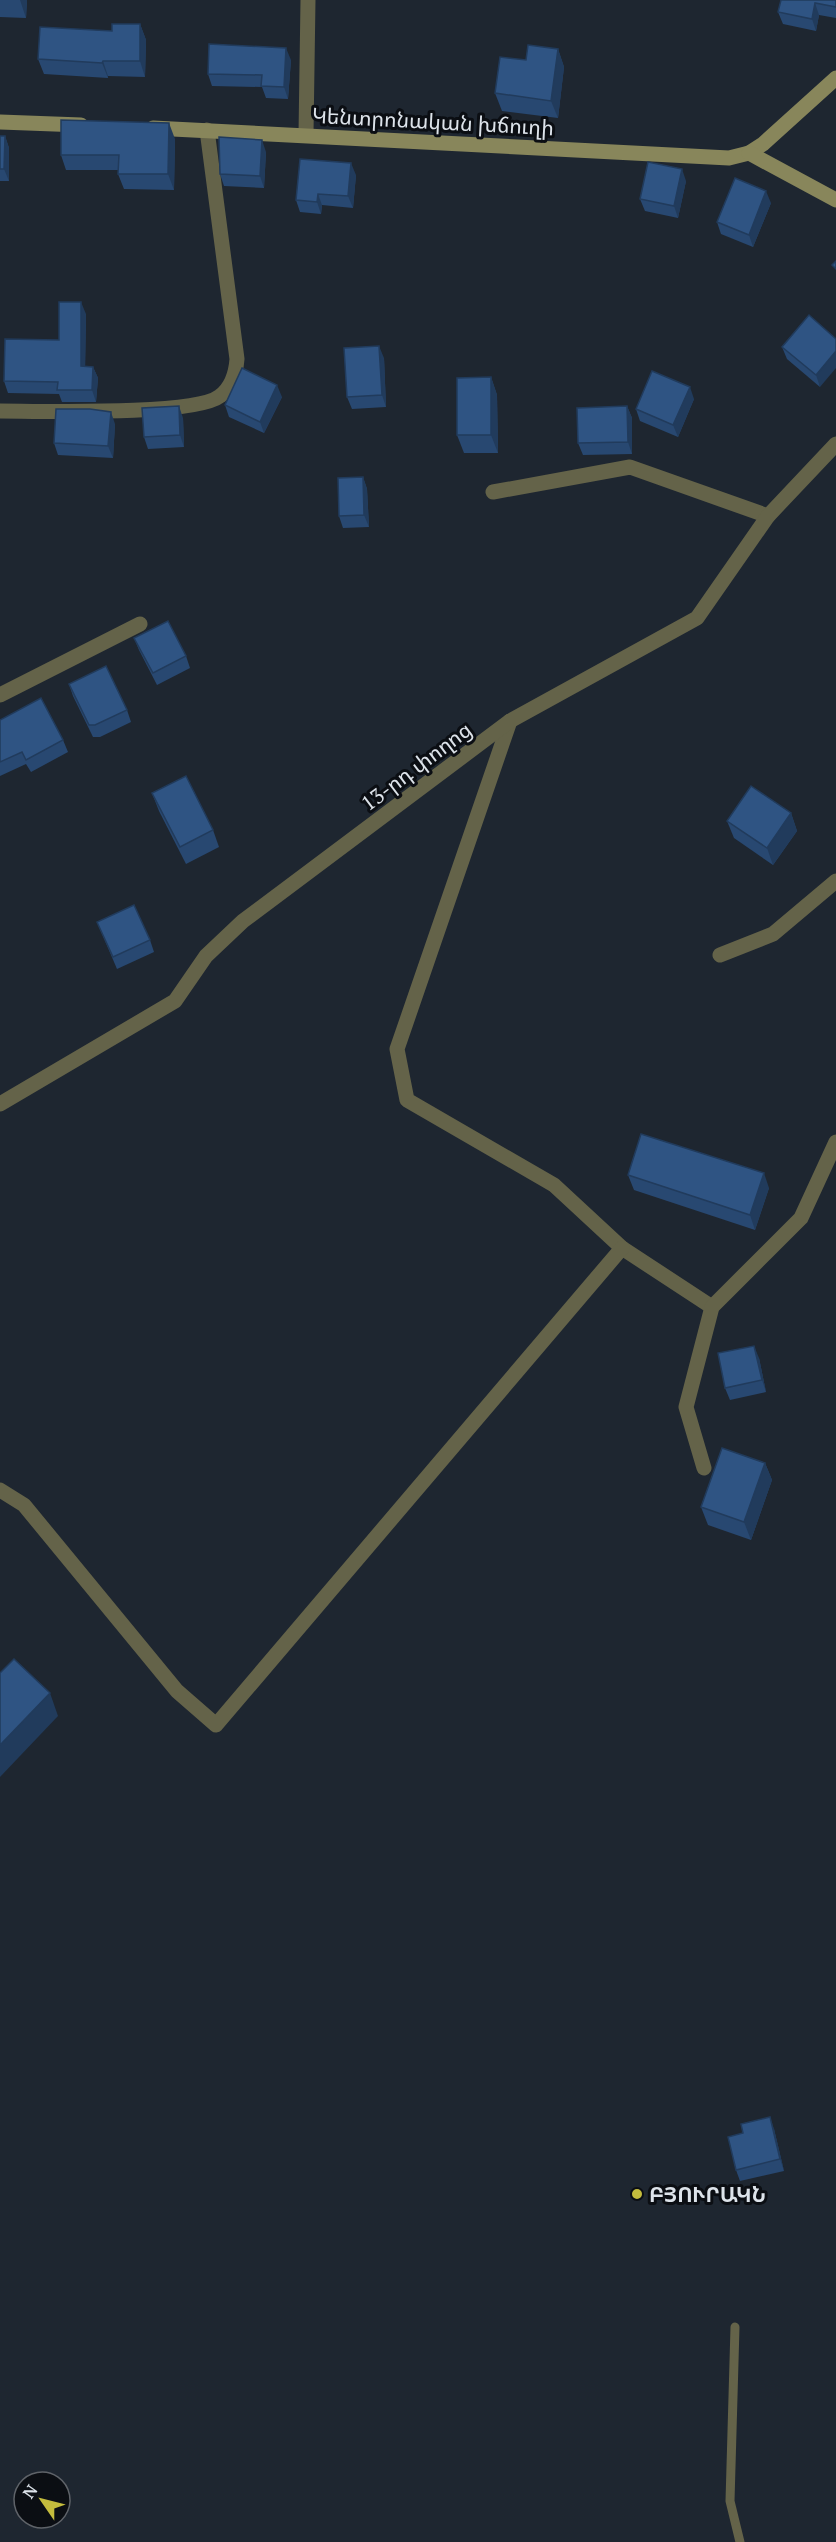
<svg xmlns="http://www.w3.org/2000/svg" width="836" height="2542" viewBox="0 0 836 2542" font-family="'PT Serif','Noto Sans Armenian',serif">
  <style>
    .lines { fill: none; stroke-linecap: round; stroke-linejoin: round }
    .service { stroke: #646349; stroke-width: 9 }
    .minor { stroke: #646349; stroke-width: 15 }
    .secondary { stroke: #88865b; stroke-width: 15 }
    .wall { fill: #284871 }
    .shaded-wall { fill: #213b5c }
    .building { fill: #2f5483; stroke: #213b5c; stroke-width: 1.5 }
    .poi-dot { fill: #c4bc3d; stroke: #0b0e13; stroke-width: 2 }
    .labels { text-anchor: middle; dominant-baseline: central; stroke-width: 6; stroke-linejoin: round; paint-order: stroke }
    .street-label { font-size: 21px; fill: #dde3ea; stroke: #0b0e13 }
    .poi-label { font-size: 21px; font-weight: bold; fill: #dde3ea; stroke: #0b0e13; text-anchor: start }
  </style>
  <rect width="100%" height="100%" fill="#1e2630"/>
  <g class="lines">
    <path class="service" d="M 735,2327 L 730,2501 L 740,2542"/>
    <g class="minor">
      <path d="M 306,134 L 308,0"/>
      <path d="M 0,411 C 39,411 195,416 220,396 C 232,387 236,372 237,359 L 207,130"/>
      <path d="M 493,492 L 630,467 L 768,516"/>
      <path d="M 0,695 L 140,624"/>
      <path d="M 510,721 L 397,1049 L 407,1100 L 554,1185 L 622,1248 L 712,1307"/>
      <path d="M 720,955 L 773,934 L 836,881"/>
      <path d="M 0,1104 L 175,1001 L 206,956 L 243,921 L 510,721 L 697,618 L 768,516 L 836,444"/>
      <path d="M 704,1468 L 686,1407 L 712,1307 L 801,1218 L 836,1142"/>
      <path d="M 0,1490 L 24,1505 L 177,1691 L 216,1725 L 622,1248"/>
    </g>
    <g class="secondary">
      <path d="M 0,122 L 81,125"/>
      <path d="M 153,128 L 729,158 L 749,153 L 763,144 L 836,78"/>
      <path d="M 749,153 L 836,200"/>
    </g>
  </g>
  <g class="wall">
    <path d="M 0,0 L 27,0 L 26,18 L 0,17 Z"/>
    <path d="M 781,0 L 836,0 L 836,18 L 819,15 L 816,31 L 783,24 L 778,12 Z"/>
    <path d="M 140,24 L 146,40 L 145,77 L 108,76 L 108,78 L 44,74 L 38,59 Z"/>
    <path d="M 558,49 L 564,67 L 558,118 L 502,111 L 495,93 L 526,60 Z"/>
    <path d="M 291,60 L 288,99 L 266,98 L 262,87 L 212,86 L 208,74 Z"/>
    <path d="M 0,136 L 5,136 L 9,148 L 9,181 L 0,181 Z"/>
    <path d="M 175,139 L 174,190 L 124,189 L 118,174 L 118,170 L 66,170 L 61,155 Z"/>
    <path d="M 266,152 L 264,188 L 224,186 L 220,174 Z"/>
    <path d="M 356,175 L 353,208 L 322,205 L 321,214 L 300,212 L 296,200 Z"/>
    <path d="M 686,181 L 678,218 L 645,211 L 640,199 Z"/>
    <path d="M 771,203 L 753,247 L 721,234 L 717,222 Z"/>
    <path d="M 86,314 L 85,366 L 93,367 L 98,378 L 96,402 L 62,402 L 59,394 L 8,393 L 4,381 L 59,340 Z"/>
    <path d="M 809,315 L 820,387 L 787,359 L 782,347 Z"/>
    <path d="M 384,358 L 386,407 L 352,409 L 347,397 Z"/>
    <path d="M 491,377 L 497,395 L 498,453 L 464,453 L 457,435 Z"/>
    <path d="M 282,397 L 264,433 L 229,417 L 225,405 Z"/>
    <path d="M 694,399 L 678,437 L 640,421 L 636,409 Z"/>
    <path d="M 627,406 L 632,418 L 632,454 L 583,455 L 578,443 Z"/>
    <path d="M 183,418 L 184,447 L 148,449 L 144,437 Z"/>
    <path d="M 115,424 L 113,458 L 58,455 L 54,443 Z"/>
    <path d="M 363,477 L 367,489 L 369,527 L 343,528 L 339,516 Z"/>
    <path d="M 134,638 L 186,656 L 190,668 L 157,685 L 139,650 Z"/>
    <path d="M 69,684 L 127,710 L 131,722 L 100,737 L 93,737 L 73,696 Z"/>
    <path d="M 0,720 L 63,740 L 68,752 L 31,772 L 26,764 L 0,776 Z"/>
    <path d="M 152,793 L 213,830 L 219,847 L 186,864 L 159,811 Z"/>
    <path d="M 791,813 L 797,831 L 773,865 L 734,838 L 727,821 Z"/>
    <path d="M 97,922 L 150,940 L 154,952 L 117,969 Z"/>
    <path d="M 628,1175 L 769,1188 L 755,1230 L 634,1190 Z"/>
    <path d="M 759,1358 L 766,1392 L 730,1400 L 725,1388 Z"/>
    <path d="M 765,1463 L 772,1480 L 751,1540 L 708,1525 L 701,1507 Z"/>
    <path d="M 774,2129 L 784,2171 L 740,2181 L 736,2170 Z"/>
  </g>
  <g class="shaded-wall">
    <path d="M 20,0 L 27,0 L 26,18 Z"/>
    <path d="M 815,3 L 819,15 L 816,31 L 812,19 Z"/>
    <path d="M 140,24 L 146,40 L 145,77 L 140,61 Z"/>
    <path d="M 286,48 L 291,60 L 288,99 L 284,87 Z"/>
    <path d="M 558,49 L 564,67 L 558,118 L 551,101 Z"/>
    <path d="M 103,61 L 108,76 L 108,78 L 102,63 Z"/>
    <path d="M 169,123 L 175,139 L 174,190 L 168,174 Z"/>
    <path d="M 5,136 L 9,148 L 9,181 L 4,169 Z"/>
    <path d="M 262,140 L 266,152 L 264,188 L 260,176 Z"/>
    <path d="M 351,163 L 356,175 L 353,208 L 348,196 Z"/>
    <path d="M 682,169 L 686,181 L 678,218 L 674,206 Z"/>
    <path d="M 766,191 L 771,203 L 753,247 L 749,235 Z"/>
    <path d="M 318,194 L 322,205 L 321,214 L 317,202 Z"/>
    <path d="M 81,302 L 86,314 L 85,378 L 81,366 Z"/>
    <path d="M 379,346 L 384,358 L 386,407 L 382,395 Z"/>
    <path d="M 836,351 L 836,368 L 820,387 L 816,375 Z"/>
    <path d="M 93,367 L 98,378 L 96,402 L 92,390 Z"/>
    <path d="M 491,377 L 497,395 L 498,453 L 491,435 Z"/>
    <path d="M 277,385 L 282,397 L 264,433 L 260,422 Z"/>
    <path d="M 690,387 L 694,399 L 678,437 L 673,425 Z"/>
    <path d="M 179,406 L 183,418 L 184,447 L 180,435 Z"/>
    <path d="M 627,406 L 632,418 L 632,454 L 628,442 Z"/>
    <path d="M 111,412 L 115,424 L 113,458 L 108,446 Z"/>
    <path d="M 363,477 L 367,489 L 369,527 L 364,515 Z"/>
    <path d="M 791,813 L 797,831 L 773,865 L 767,848 Z"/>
    <path d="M 764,1173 L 769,1188 L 755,1230 L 750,1215 Z"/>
    <path d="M 754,1346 L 759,1358 L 766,1392 L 762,1380 Z"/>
    <path d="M 765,1463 L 772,1480 L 751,1540 L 744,1522 Z"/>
    <path d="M 50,1693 L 58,1716 L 0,1777 L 0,1745 Z"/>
    <path d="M 770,2117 L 774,2129 L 784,2171 L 780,2159 Z"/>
  </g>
  <g class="building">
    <path d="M 781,0 L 836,0 L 836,7 L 815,3 L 812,19 L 778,12 Z"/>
    <path d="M 112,24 L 140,24 L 140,61 L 103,61 L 102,63 L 38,59 L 40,27 L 112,31 Z"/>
    <path d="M 209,44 L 286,48 L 284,87 L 261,86 L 262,75 L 208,74 Z"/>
    <path d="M 528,45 L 558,49 L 551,101 L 495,93 L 500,57 L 526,60 Z"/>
    <path d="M 61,120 L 169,123 L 168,174 L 118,174 L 119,155 L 61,155 Z"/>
    <path d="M 0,136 L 5,136 L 4,169 L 0,169 Z"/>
    <path d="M 219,137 L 262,140 L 260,176 L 220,174 Z"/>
    <path d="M 300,159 L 351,163 L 348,196 L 318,194 L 317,202 L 296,200 Z"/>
    <path d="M 648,162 L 682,169 L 674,206 L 640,199 Z"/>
    <path d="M 735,178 L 766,191 L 749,235 L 717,222 Z"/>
    <path d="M 836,261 L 836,269 L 832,265 Z"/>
    <path d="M 59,302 L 81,302 L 81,366 L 93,367 L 92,390 L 57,390 L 58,382 L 4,381 L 5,339 L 59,340 Z"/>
    <path d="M 809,315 L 836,339 L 836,351 L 816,375 L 782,347 Z"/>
    <path d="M 379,346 L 382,395 L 347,397 L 344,348 Z"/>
    <path d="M 242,368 L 277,385 L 260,422 L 225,405 Z"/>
    <path d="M 652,371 L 690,387 L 673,425 L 636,409 Z"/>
    <path d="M 491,377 L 491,435 L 457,435 L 457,378 Z"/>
    <path d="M 179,406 L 180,435 L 144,437 L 142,408 Z"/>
    <path d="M 627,406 L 628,442 L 578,443 L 577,408 Z"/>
    <path d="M 56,409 L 90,409 L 111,412 L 108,446 L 54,443 Z"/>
    <path d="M 363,477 L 364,515 L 339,516 L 338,478 Z"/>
    <path d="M 168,621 L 186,656 L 153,673 L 134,638 Z"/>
    <path d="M 106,666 L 127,710 L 95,725 L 89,725 L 69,684 Z"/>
    <path d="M 41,698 L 63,740 L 26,760 L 22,752 L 0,762 L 0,720 Z"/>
    <path d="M 186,776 L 213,830 L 180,847 L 152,793 Z"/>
    <path d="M 751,786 L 791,813 L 767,848 L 727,821 Z"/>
    <path d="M 134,905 L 150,940 L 113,957 L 97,922 Z"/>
    <path d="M 641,1134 L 764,1173 L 750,1215 L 628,1175 Z"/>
    <path d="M 754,1346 L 762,1380 L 725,1388 L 718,1353 Z"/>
    <path d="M 722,1448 L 765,1463 L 744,1522 L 701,1507 Z"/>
    <path d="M 14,1659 L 50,1693 L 0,1745 L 0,1673 Z"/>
    <path d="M 770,2117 L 780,2159 L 736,2170 L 728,2137 L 743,2133 L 741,2124 Z"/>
  </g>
  <circle class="poi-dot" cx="637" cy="2194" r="6"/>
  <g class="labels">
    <g class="street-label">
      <text transform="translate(433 121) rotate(3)">Կենտրոնական խճուղի</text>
      <text transform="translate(416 766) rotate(-37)">13-րդ փողոց</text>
    </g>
    <g class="poi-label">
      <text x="649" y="2194">ԲՅՈՒՐԱԿՆ</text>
    </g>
  </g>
  <g transform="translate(42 2500) rotate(305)"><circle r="28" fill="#0b0e13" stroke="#5f6369" stroke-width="1.5"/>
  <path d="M0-4.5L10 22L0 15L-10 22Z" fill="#c4bc3d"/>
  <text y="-9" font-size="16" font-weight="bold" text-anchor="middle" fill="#dde3ea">N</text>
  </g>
</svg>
